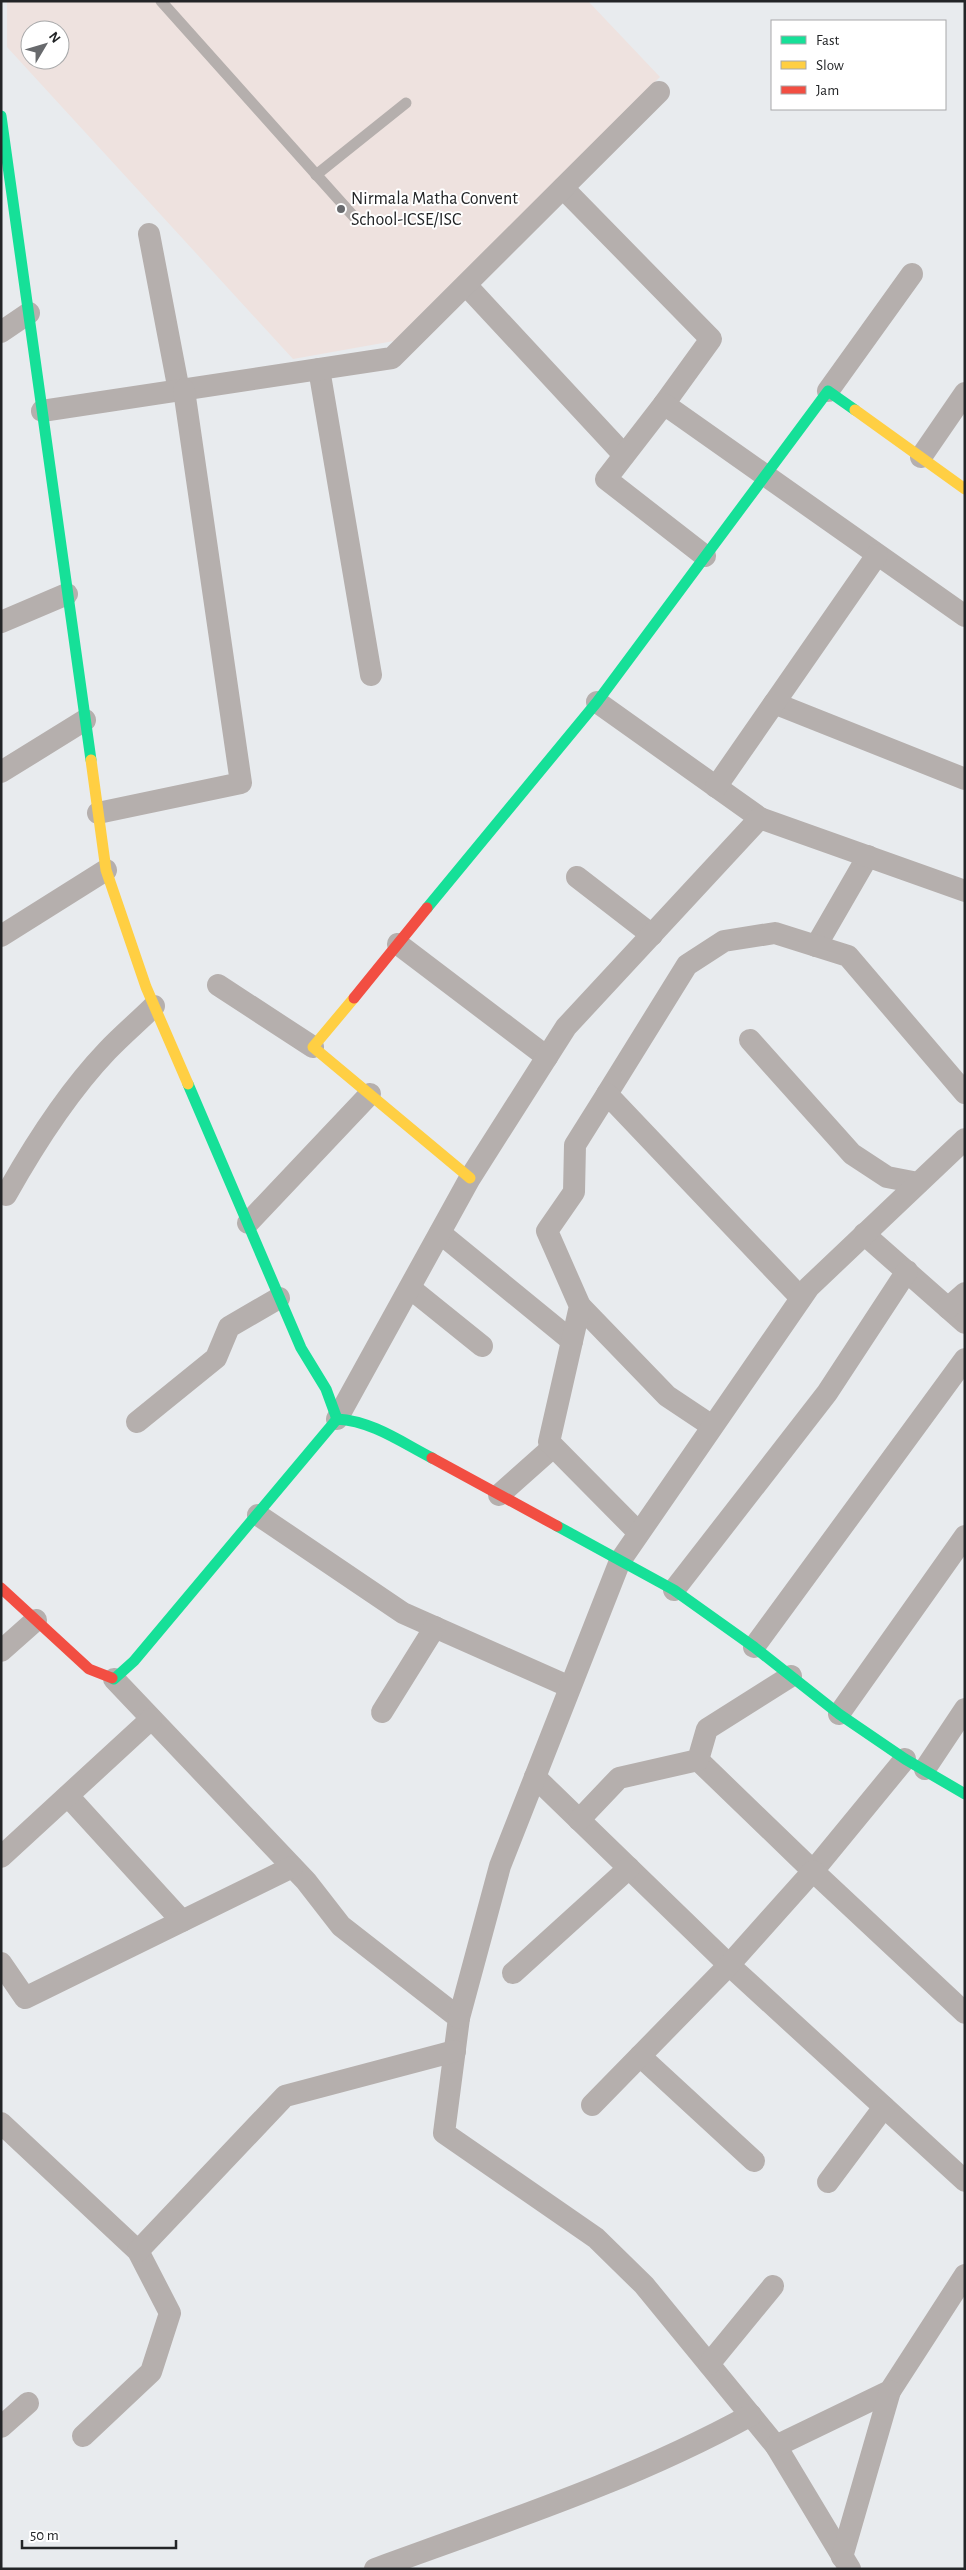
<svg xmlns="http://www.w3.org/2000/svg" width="966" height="2570" viewBox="0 0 966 2570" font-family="'Alegreya Sans',sans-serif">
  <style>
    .education { fill: #eee2df; fill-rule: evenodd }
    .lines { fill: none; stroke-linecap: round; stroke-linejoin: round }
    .lane { stroke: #b5afad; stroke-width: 11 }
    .street { stroke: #b5afad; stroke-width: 22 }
    .fast { stroke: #16e098; stroke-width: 11 }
    .slow { stroke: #ffcf43; stroke-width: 11 }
    .jam { stroke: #f24e42; stroke-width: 11 }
    .poi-dot { fill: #686a6d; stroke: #fff; stroke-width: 2 }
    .labels { text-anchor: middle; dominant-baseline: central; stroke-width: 4; stroke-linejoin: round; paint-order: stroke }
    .poi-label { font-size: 18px; fill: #232527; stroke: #fff; text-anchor: start }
  </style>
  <rect width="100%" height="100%" fill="#e8ebee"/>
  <path class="education" d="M 7,1 L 588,1 L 660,77 L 394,341 L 293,359 L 7,47 ZM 30,30 L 60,30 L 60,60 L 30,60 Z"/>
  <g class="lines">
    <g class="lane">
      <path d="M 161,1 L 356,219"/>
      <path d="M 316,175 L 406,103"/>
    </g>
    <g class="street">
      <path d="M 563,188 L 711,339 L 664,404"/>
      <path d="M 149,234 L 179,391"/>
      <path d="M 466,285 L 624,455"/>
      <path d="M 1,332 L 29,313"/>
      <path d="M 319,369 L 371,675"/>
      <path d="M 828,391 L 912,274"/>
      <path d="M 42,411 L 392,358 L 659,92"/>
      <path d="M 921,457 L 965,393"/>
      <path d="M 705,556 L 606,479 L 664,404 L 965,616"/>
      <path d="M 1,622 L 67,594"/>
      <path d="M 597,702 L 760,818"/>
      <path d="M 774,703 L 965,779"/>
      <path d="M 1,772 L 85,720"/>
      <path d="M 716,787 L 877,555"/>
      <path d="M 98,813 L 241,783 L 184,390"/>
      <path d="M 577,877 L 652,935"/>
      <path d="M 1,936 L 106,870"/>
      <path d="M 398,944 L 547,1057"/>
      <path d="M 816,946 L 868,856"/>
      <path d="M 218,985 L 313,1047"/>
      <path d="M 750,1040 L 852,1154 L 887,1177 L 918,1183"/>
      <path d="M 607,1094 L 687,965 L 724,941 L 775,933 L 848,956 L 965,1093"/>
      <path d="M 6,1195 C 34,1145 67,1093 107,1051 C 122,1035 139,1021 154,1006"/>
      <path d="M 248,1223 L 370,1094"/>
      <path d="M 440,1233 L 572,1341"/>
      <path d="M 864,1234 L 965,1323"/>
      <path d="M 410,1288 L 482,1346"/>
      <path d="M 580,1306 L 667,1396 L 712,1426"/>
      <path d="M 948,1308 L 965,1293"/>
      <path d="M 337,1419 L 470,1178 L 566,1027 L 760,818 L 965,891"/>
      <path d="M 137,1422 L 216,1358 L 229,1327 L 279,1298"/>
      <path d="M 499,1495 L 553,1447"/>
      <path d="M 258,1515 L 403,1613 L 570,1687"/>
      <path d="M 638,1532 L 549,1442 L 580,1306 L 547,1231 L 574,1192 L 575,1145 L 607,1094 L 801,1298"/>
      <path d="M 674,1590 L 827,1393 L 907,1271"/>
      <path d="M 754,1647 L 965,1359"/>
      <path d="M 1,1651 L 36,1620"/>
      <path d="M 114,1679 L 306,1881 L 341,1926 L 459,2018 L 444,2133 L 596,2238 L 644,2285 L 776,2446 L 850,2569"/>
      <path d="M 382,1712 L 435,1627"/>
      <path d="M 839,1714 L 965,1536"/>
      <path d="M 698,1760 L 813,1871 L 905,1759"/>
      <path d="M 925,1769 L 965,1709"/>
      <path d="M 535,1777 L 729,1965 L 965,2181"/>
      <path d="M 68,1796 L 182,1921"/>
      <path d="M 579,1820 L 619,1778 L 698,1760 L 707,1729 L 791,1676"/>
      <path d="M 1,1857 L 151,1719"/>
      <path d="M 1,1963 L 25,1998 L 292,1867"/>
      <path d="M 513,1973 L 629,1868"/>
      <path d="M 459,2018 L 500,1866 L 620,1561 L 809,1287 L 965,1139"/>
      <path d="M 640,2056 L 754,2161"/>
      <path d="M 592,2105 L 729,1965 L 813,1871 L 965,2013"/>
      <path d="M 1,2123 L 138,2251 L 170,2313 L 151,2372 L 83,2436"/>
      <path d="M 828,2182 L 884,2107"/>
      <path d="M 138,2251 L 285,2096 L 455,2051"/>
      <path d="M 709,2364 L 773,2286"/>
      <path d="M 1,2427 L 28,2403"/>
      <path d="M 776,2446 L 890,2391 L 965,2275"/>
      <path d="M 842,2557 L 890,2391"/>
      <path d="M 375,2569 C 503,2522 631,2481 751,2415"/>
    </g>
    <g class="fast">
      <path d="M 1,116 L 91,760"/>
      <path d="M 427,908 L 597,702 L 828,391 L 855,410"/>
      <path d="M 188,1084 L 301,1348 L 326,1389 L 337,1419"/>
      <path d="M 557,1526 L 674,1590 L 754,1647 L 839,1714 L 905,1759 L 965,1794"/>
      <path d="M 112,1678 L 114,1679 L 134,1661 L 337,1419 C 372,1421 401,1442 432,1458"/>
    </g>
    <g class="slow">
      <path d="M 855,410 L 965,489"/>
      <path d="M 91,760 L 106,870 L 146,987 L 188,1084"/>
      <path d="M 354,998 L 313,1047 L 470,1178"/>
    </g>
    <g class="jam">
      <path d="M 354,998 L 427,908"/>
      <path d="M 432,1458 L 557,1526"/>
      <path d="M 1,1588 L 89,1669 L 112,1678"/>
    </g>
  </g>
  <circle class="poi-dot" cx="341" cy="209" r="5"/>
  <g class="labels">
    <g class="poi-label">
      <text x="351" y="199">Nirmala Matha Convent<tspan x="351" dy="21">School-ICSE/ISC</tspan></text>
    </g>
  </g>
  <rect width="966" height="2570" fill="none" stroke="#232527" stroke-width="5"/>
  <rect x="771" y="20" width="175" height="90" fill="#ffffff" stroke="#a7a8a9"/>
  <rect x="781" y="36" width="25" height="8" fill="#16e098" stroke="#a7a8a9"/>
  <text x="816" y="45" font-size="15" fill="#232527">Fast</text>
  <rect x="781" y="61" width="25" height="8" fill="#ffcf43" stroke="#a7a8a9"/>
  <text x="816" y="70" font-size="15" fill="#232527">Slow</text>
  <rect x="781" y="86" width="25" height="8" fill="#f24e42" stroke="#a7a8a9"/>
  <text x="816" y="95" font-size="15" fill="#232527">Jam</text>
  <g transform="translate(45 45) rotate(52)"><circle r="24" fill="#ffffff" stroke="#a7a8a9"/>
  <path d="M0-4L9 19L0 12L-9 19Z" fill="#686a6d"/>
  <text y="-8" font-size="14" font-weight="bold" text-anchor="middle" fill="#232527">N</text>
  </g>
  <path d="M22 2540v8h154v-8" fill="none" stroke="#232527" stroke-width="2.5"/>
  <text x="30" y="2540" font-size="15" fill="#232527" stroke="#ffffff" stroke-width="4" paint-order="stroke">50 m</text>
</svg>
